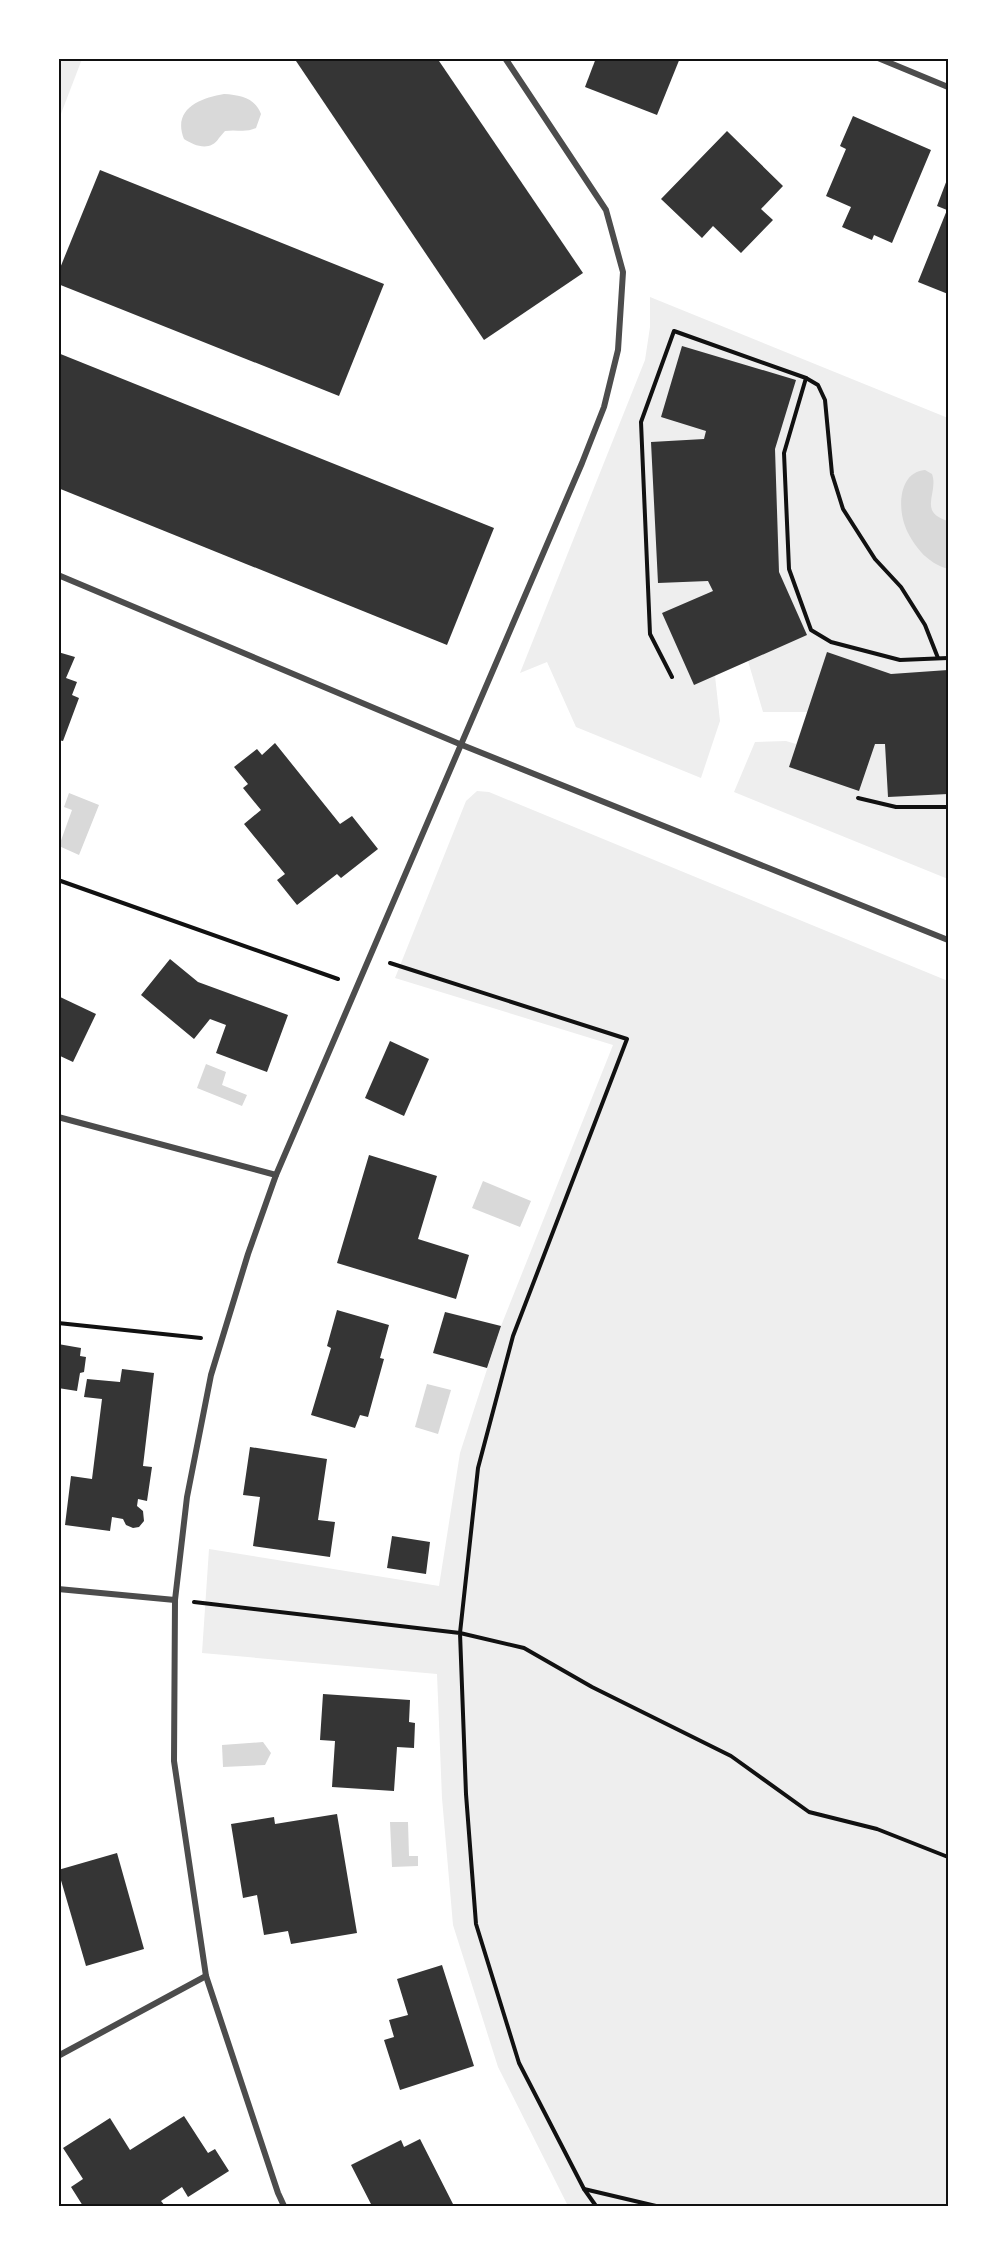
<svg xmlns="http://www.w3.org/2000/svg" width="1007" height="2265" viewBox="0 0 1007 2265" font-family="Raleway,sans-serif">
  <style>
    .green { fill: #eee }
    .water { fill: #d9d9d9 }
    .building { fill: #353535 }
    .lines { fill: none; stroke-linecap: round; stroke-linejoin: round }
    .path { stroke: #111; stroke-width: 4 }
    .minor { stroke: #4c4c4c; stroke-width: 6 }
    .neatline { fill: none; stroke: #111; stroke-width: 2 }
  </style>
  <rect width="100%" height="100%" fill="#fff"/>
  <g class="green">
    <path d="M 59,58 L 82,59 L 59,119 L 58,59 Z"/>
    <path d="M 650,297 L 948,418 L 948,879 L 734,792 L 755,742 L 786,741 L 796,744 L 807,712 L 763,712 L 748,661 L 715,676 L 720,721 L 701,778 L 576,727 L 547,662 L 520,673 L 645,360 L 650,327 Z"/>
    <path d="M 477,791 L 489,792 L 948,981 L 948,2206 L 568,2206 L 498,2067 L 453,1925 L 442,1798 L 437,1674 L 202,1653 L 209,1549 L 439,1586 L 460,1453 L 501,1326 L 613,1045 L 395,978 L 466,801 Z"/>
  </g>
  <g class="water">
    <path d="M 224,94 C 241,95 255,98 261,114 L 256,128 C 245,133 237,129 225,131 C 223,133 221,136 219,138 C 210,152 195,146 184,139 C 172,109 200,98 224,94 Z"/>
    <path d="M 925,470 L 932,474 C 939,493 917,512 948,521 L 948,569 C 938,566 928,560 921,552 C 914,544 907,533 904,523 C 898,504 900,472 925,470 Z"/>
    <path d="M 69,793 L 99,805 L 79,855 L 59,846 L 72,810 L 64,807 Z"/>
    <path d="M 206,1064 L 226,1072 L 222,1085 L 247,1095 L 242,1106 L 197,1088 Z"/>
    <path d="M 483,1181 L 531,1201 L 520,1227 L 472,1208 Z"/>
    <path d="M 427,1384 L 451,1390 L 438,1434 L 415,1427 Z"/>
    <path d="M 263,1742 L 271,1753 L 265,1765 L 223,1767 L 222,1745 Z"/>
    <path d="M 390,1822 L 408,1822 L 409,1856 L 418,1856 L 418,1866 L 392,1867 Z"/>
  </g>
  <g class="building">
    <path d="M 294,58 L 437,58 L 583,273 L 484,340 Z"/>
    <path d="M 596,58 L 680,58 L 657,115 L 585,87 Z"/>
    <path d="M 853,116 L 931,150 L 892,243 L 874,235 L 872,240 L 842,227 L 851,207 L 826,196 L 846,149 L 840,146 Z"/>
    <path d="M 727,131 L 783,186 L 761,209 L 773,220 L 741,253 L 713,226 L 702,238 L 661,199 Z"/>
    <path d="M 100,170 L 384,284 L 339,396 L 58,284 L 58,273 Z"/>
    <path d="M 948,177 L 948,294 L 918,282 L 947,210 L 937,206 Z"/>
    <path d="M 682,346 L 796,380 L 775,449 L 779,572 L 807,635 L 694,685 L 662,613 L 713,591 L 708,581 L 658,583 L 651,442 L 704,439 L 706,431 L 661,417 Z"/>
    <path d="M 58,353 L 494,528 L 447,645 L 58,488 Z"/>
    <path d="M 58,652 L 75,657 L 66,678 L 77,682 L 72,695 L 79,698 L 63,741 L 58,740 Z"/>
    <path d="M 827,652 L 891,674 L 948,670 L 948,794 L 888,797 L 885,744 L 875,744 L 859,791 L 789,767 Z"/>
    <path d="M 275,743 L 340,824 L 352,816 L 378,849 L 341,878 L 337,874 L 297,905 L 277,880 L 285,874 L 244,824 L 261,810 L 243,788 L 248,784 L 234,767 L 257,749 L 262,755 Z"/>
    <path d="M 170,959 L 198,982 L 288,1015 L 267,1072 L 216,1053 L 226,1025 L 210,1019 L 194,1039 L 141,995 Z"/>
    <path d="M 58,996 L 96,1014 L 73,1062 L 58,1055 Z"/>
    <path d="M 390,1041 L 429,1059 L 404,1116 L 365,1098 Z"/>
    <path d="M 369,1155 L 437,1176 L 418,1239 L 469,1255 L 456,1299 L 337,1263 Z"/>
    <path d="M 337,1310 L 389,1325 L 380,1358 L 384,1359 L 368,1417 L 360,1415 L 355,1428 L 311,1415 L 331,1348 L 327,1346 Z"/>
    <path d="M 445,1312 L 501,1326 L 487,1368 L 433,1353 Z"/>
    <path d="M 58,1344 L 81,1348 L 80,1356 L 86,1357 L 84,1372 L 80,1373 L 77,1391 L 58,1388 Z"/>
    <path d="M 122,1369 L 154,1373 L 143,1466 L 152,1467 L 147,1501 L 138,1499 L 137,1506 L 143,1511 L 144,1521 L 139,1527 L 133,1528 L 126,1525 L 123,1519 L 112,1517 L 110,1531 L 65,1525 L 71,1476 L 92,1479 L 102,1399 L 84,1397 L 87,1379 L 120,1382 Z"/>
    <path d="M 250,1447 L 327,1459 L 318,1520 L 335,1522 L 330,1557 L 253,1546 L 260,1497 L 243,1495 Z"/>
    <path d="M 392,1536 L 430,1542 L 426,1574 L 387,1568 Z"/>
    <path d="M 323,1694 L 410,1700 L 409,1722 L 415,1723 L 414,1748 L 397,1747 L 394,1791 L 332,1787 L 335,1741 L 320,1740 Z"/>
    <path d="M 337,1814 L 357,1933 L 291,1944 L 288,1931 L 264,1935 L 257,1895 L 243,1898 L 231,1824 L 274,1817 L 275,1824 Z"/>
    <path d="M 117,1853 L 144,1949 L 86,1966 L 58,1870 Z"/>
    <path d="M 442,1965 L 474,2066 L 400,2090 L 384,2040 L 394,2037 L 389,2020 L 408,2015 L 397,1979 Z"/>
    <path d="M 184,2116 L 208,2153 L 215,2149 L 229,2171 L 188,2197 L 182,2187 L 161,2201 L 165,2206 L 83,2206 L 71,2187 L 83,2179 L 63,2148 L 110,2118 L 130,2150 Z"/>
    <path d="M 420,2139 L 454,2206 L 372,2206 L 351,2165 L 401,2140 L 404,2147 Z"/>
  </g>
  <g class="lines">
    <g class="path">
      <path d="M 806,378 L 818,385 L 825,400 L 832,474 L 843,509 L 875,559 L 901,587 L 925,625 L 938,658"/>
      <path d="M 672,677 L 650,634 L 641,422 L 674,331 L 806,378 L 784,453 L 789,569 L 811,630 L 831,642 L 900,660 L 948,658"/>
      <path d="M 858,798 L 896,807 L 948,807"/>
      <path d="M 58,880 L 338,979"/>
      <path d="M 390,963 L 627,1039 L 513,1336 L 478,1468 L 460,1633 L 524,1648 L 592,1687 L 731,1756 L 809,1812 L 877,1829 L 948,1857"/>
      <path d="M 58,1323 L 201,1338"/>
      <path d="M 194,1602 L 460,1633 L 466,1794 L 476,1924 L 519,2063 L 584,2189 L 596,2206"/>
      <path d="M 584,2189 L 656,2206"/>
    </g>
    <g class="minor">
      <path d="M 878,58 L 948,87"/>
      <path d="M 58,575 L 462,745 L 948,940"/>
      <path d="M 58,1117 L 276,1175"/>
      <path d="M 58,1589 L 175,1600"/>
      <path d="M 58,2056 L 206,1976"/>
      <path d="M 284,2206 L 278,2193 L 206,1976 L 174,1761 L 175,1600 L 187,1497 L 211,1375 L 248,1254 L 276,1175 L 582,463 L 604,407 L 618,350 L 623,272 L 606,210 L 505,58"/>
    </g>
  </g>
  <rect width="1007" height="2265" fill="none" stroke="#ffffff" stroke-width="120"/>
  <rect x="60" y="60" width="887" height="2145" class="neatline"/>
</svg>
